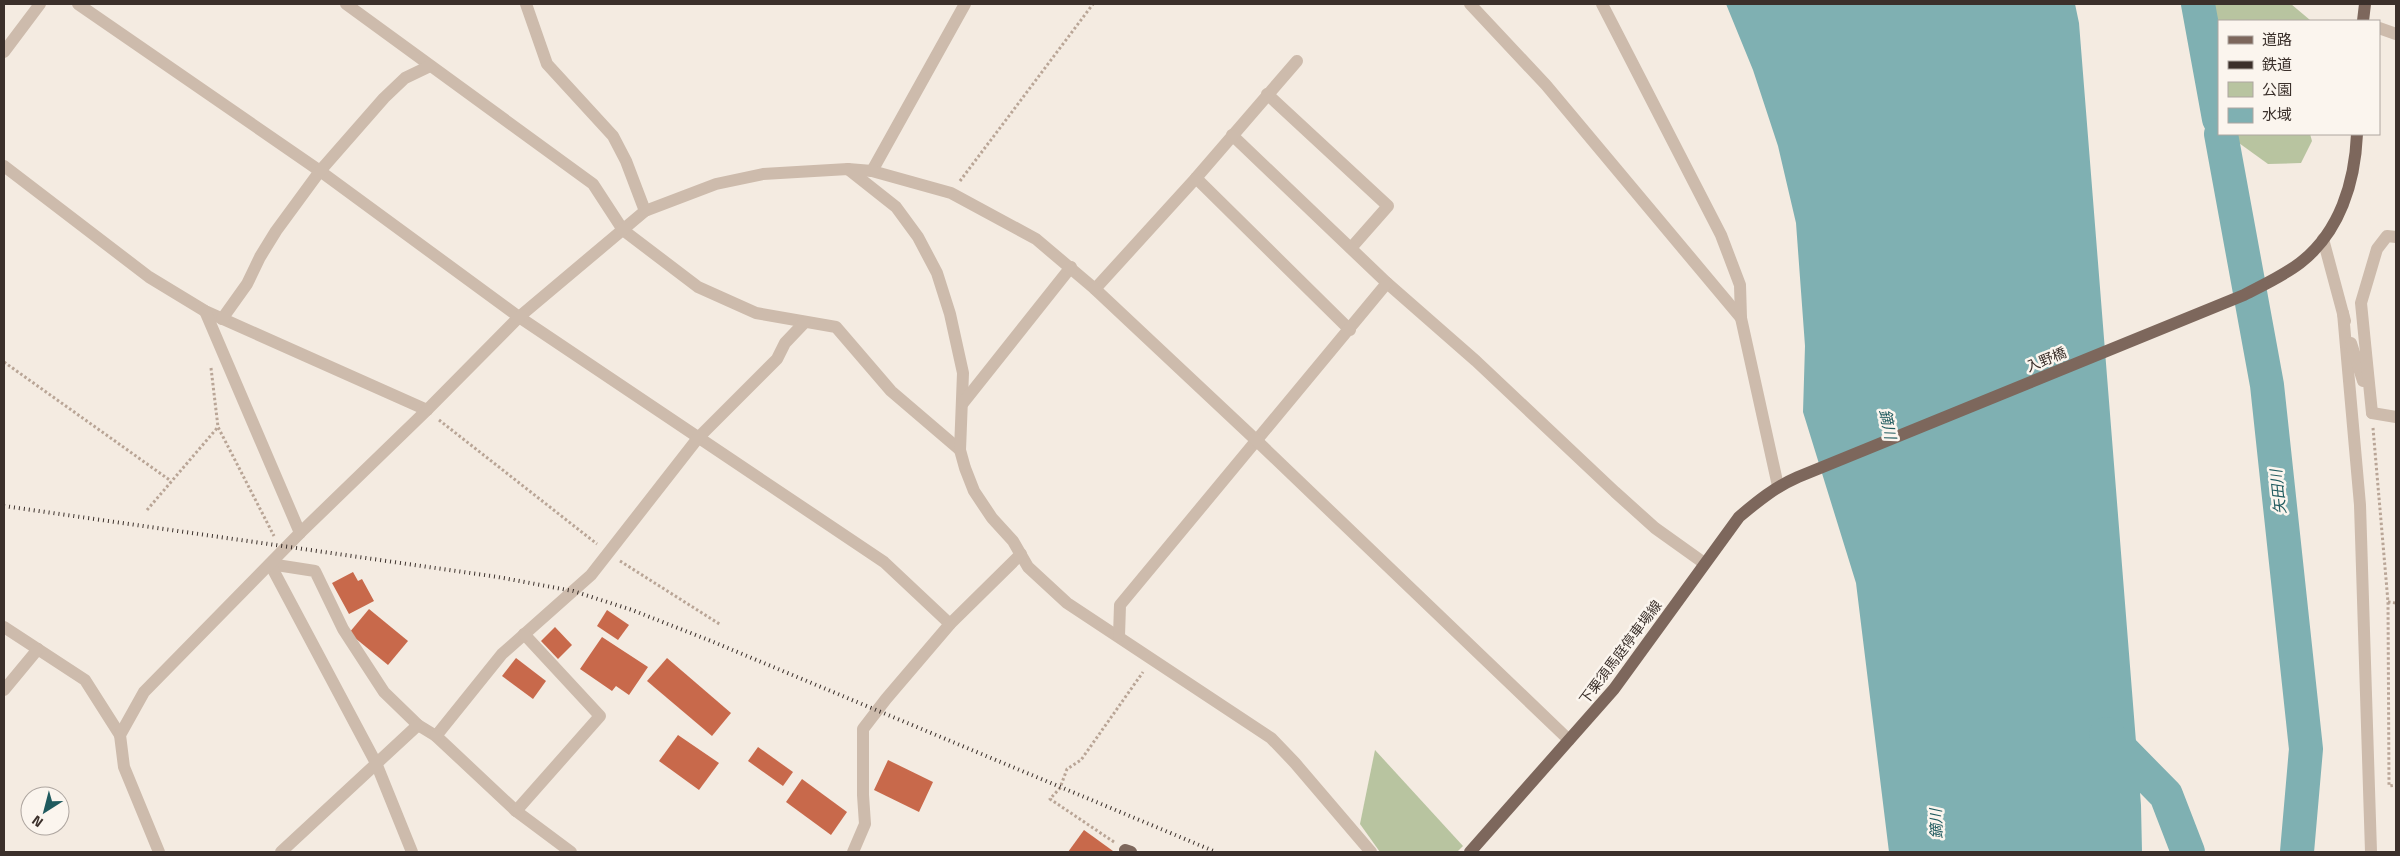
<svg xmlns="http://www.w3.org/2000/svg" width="2400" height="856" viewBox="0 0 2400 856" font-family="'Titillium Web','Noto Sans JP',sans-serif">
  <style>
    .green { fill: #b8c4a0 }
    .water { fill: #7fb0b2 }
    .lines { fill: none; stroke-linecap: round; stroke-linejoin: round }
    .river { stroke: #7fb0b2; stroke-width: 34 }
    .building { fill: #c8694b }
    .path { stroke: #b9a596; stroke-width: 3; stroke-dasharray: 2.5 2.5; stroke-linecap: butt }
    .minor { stroke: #cdbbac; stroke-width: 12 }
    .major { stroke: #7d675c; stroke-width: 12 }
    .rail { stroke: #3b302b; stroke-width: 4; stroke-dasharray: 1 4; stroke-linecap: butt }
    .labels { text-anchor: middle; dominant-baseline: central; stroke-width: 5; stroke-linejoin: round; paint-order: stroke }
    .street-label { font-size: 14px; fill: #3b302b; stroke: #fbf5ee }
    .water-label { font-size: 15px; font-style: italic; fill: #1f5a5e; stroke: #fbf5ee }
  </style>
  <rect width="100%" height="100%" fill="#f4ebe1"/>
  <g class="green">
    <path d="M 2211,4 L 2291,4 L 2310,20 L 2308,21 L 2219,21 L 2219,52 Z"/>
    <path d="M 2231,134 L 2310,134 L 2312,141 L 2301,163 L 2268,164 L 2232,138 Z"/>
    <path d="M 1375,750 L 1463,846 L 1457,852 L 1380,852 L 1360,824 Z"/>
  </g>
  <path class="water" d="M 1726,4 L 2075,4 L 2079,23 L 2141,805 L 2142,852 L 1889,852 L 1856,583 L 1803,412 L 1805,346 L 1796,223 L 1778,146 L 1753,70 Z"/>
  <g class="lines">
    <g class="river">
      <path d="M 2198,4 L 2219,119"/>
      <path d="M 2221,134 L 2267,385 L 2306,749 L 2297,852"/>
      <path d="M 2106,734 L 2166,795 L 2188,852"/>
    </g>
  </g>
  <g class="building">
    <path d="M 353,572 L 358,581 L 362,579 L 374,601 L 349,614 L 332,583 Z"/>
    <path d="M 369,609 L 408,641 L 388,665 L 349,633 Z"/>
    <path d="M 607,610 L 629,625 L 618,640 L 597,626 Z"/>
    <path d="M 555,627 L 572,645 L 558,659 L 541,641 Z"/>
    <path d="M 602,637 L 648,667 L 629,695 L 616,686 L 612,691 L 580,669 Z"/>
    <path d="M 516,658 L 546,681 L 533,699 L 502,676 Z"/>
    <path d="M 667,658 L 731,713 L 712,736 L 647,681 Z"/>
    <path d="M 678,735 L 719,763 L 699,790 L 659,761 Z"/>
    <path d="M 758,747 L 793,772 L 783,786 L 748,761 Z"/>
    <path d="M 888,760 L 933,782 L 919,812 L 874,790 Z"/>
    <path d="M 802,779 L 847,812 L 831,835 L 786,802 Z"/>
    <path d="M 1084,830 L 1113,851 L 1112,852 L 1068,852 Z"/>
  </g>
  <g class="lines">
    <g class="path">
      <path d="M 960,181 L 1093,4"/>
      <path d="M 4,362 L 171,481"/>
      <path d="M 211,368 L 218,427 L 274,536"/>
      <path d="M 439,420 L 597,544"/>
      <path d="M 2373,428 L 2388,602 L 2389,786 L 2396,785"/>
      <path d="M 147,510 L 218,427"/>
      <path d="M 620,561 L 721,625"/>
      <path d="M 2388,602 L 2396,603"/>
      <path d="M 1114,842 L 1050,799 L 1060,788 L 1067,769 L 1081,760 L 1143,672"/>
    </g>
    <g class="minor">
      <path d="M 78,4 L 320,171 L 519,317 L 884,562 L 950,624"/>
      <path d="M 346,4 L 593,184 L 623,230 L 698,287 L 756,313 L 836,327 L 891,391 L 960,450"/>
      <path d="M 526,4 L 547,64 L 613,136 L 626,161 L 645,211"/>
      <path d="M 1470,4 L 1546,85 L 1741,318 L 1778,486"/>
      <path d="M 1602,4 L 1721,235 L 1740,285 L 1741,318"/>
      <path d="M 2379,28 L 2396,34"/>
      <path d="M 4,52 L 40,4"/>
      <path d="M 1267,94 L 1388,206 L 1351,248"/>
      <path d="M 1232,135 L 1387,283 L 1476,361 L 1615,492 L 1655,528 L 1704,563"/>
      <path d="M 4,166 L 149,277 L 205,311 L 427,410"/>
      <path d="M 848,169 L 896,207 L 918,237 L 937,273 L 950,314 L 963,373 L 960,450 L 965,468 L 974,491 L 992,518 L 1013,541 L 1028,567 L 1067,603 L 1271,738 L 1295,763 L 1371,852"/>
      <path d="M 872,171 L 965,4"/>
      <path d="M 1196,178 L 1350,330"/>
      <path d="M 2323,239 L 2345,321"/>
      <path d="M 1095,289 L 1196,178 L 1297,61"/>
      <path d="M 205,311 L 300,533"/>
      <path d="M 2343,313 L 2360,505 L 2371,852"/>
      <path d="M 222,319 L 247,284 L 260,257 L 276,231 L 320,171 L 384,98 L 405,78 L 430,66"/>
      <path d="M 2351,343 L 2363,381"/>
      <path d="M 963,403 L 1071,267"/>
      <path d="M 2372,413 L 2361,303 L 2377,249 L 2387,236 L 2396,237"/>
      <path d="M 2372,413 L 2396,417"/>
      <path d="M 270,564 L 315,571 L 343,629 L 384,692 L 418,725 L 436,736 L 516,811 L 571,852"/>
      <path d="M 270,564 L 376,763 L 412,852"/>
      <path d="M 4,627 L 85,680 L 120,735"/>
      <path d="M 1119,636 L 1120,605 L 1387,283"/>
      <path d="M 4,690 L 38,649"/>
      <path d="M 436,736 L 502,654 L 591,575 L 698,438 L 777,359 L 785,343 L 805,322"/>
      <path d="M 516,811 L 600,716 L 524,634"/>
      <path d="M 159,852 L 124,767 L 120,735 L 144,692 L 300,533 L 427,410 L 519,317 L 645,211 L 716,184 L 763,174 L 848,169 L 872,171 L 951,193 L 1036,239 L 1095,289 L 1257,441 L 1569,740"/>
      <path d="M 281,852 L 418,725"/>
      <path d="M 853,852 L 865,824 L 863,795 L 863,729 L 886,699 L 950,624 L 1021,554"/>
    </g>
    <g class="major">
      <path d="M 2363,21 L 2365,4"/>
      <path d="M 1125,850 L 1131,852"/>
      <path d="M 1470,852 L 1614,689 L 1739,517 C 1758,501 1775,487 1798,477 L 2244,295 C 2263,285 2283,276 2300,263 C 2340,232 2355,182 2357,134"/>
    </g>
    <path class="rail" d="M 4,506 L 498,577 L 573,591 L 632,610 L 711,641 L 1216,852"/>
  </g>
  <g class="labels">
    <g class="street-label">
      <text transform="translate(2046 359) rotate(-22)">入野橋</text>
      <text transform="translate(1620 652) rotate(-53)">下栗須馬庭停車場線</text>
    </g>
    <g class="water-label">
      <text transform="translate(1888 424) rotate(78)">鏑川</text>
      <text transform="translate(2278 492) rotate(-96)">矢田川</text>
      <text transform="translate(1936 824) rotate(-92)">鏑川</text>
    </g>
  </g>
  <rect width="2400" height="856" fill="none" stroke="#3b302b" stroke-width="10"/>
  <rect x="2218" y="20" width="162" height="115" fill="#fbf5ee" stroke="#aea6a0"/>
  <rect x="2228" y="36" width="25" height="8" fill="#7d675c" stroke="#aea6a0"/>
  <text x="2262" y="45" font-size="15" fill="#3b302b">道路</text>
  <rect x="2228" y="61" width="25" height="8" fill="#3b302b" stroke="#aea6a0"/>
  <text x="2262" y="70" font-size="15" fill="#3b302b">鉄道</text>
  <rect x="2228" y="82" width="25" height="15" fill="#b8c4a0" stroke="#aea6a0"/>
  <text x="2262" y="95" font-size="15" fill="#3b302b">公園</text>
  <rect x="2228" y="108" width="25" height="15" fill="#7fb0b2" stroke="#aea6a0"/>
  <text x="2262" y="120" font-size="15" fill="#3b302b">水域</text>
  <g transform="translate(45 811) rotate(216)"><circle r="24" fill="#fbf5ee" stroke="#aea6a0"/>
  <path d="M0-4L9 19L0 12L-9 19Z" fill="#1f5a5e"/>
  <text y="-8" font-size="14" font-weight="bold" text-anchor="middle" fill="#3b302b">N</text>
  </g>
</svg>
